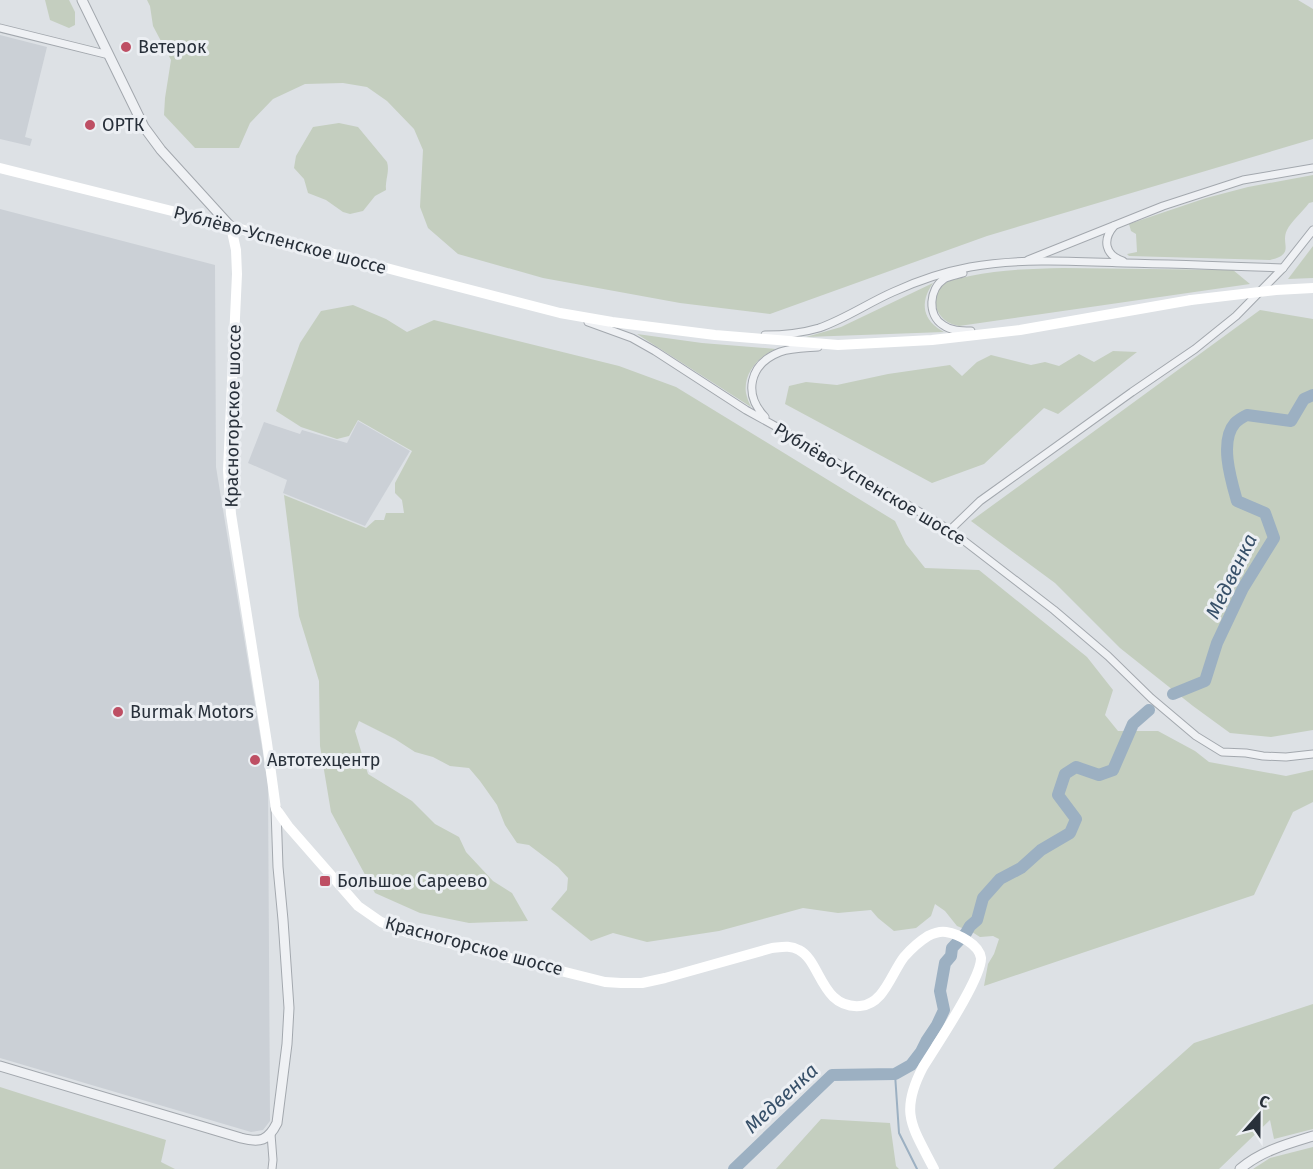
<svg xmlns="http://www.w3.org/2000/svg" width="1313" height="1169" viewBox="0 0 1313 1169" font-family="'Fira Sans',sans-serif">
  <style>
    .built { fill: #cbd0d6 }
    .green { fill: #c4cebf }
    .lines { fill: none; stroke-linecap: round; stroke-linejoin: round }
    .stream { stroke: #9cb0c2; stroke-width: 2 }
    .river { stroke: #9cb0c2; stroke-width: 12 }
    .minor-casing { stroke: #a3a8ae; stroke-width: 9 }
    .tertiary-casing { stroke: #a3a8ae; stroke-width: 11 }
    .minor { stroke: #eff1f4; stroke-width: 7 }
    .tertiary { stroke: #eff1f4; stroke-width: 9 }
    .secondary { stroke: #fff; stroke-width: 10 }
    .secondary-bridge { stroke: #fff; stroke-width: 10 }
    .poi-dot { fill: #be4f64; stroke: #eceff3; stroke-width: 2 }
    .labels { text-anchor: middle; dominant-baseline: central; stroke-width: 6; stroke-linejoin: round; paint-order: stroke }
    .poi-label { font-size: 18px; fill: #28303a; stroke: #eceff3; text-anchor: start }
    .street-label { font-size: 18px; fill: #28303a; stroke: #eceff3 }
    .water-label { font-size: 20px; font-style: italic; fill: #375069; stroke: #eceff3 }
  </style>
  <rect width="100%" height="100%" fill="#dde1e5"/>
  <g class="built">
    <path d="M 0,35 L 47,47 L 25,137 L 32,139 L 30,146 L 0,139 Z"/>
    <path d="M 0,209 L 215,265 L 216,467 L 268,784 L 270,1121 L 263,1130 L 251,1132 L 0,1058 Z"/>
    <path d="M 358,421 L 410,451 L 365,526 L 283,493 L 287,480 L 248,463 L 264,422 L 300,434 L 302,430 L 347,443 Z"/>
  </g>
  <g class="green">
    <path d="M 45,0 L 69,0 L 75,12 L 75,25 L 69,28 L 50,20 Z"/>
    <path d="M 147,0 L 1298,0 L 1313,9 L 1313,139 L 987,236 L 770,314 L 680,303 L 543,278 L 458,254 L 428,228 L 420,207 L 423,150 L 414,129 L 387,101 L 367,87 L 343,83 L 305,84 L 273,99 L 250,123 L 239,148 L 195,148 L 164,115 L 165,98 L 171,60 L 153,26 L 150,6 Z"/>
    <path d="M 339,123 L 358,127 L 387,162 C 390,171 385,180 386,190 L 375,196 L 363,211 L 350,214 L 343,212 L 326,200 L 308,193 L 304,179 L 294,168 L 296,156 L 313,127 Z"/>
    <path d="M 1313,175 L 1313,202 L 1309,203 C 1303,211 1291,222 1287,230 C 1280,244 1296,254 1270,260 L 1129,256 L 1127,254 L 1137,252 L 1136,234 L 1131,231 L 1129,224 L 1206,198 L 1248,187 Z"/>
    <path d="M 1313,246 L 1313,278 L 1288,279 Z"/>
    <path d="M 1063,268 L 1233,270 L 1250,284 L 959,326 C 948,324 939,318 936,306 C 934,297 939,287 947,282 C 954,279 963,278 970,276 C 1001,269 1032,269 1063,268 Z"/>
    <path d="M 933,283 C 919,303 923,321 944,332 L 806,337 L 841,327 Z"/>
    <path d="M 353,305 L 386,319 L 407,332 L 434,320 L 619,366 L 676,387 L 895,521 L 906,544 L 925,568 L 979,570 L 1087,657 L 1113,690 L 1105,715 L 1118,731 L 1158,731 L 1195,751 L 1209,762 L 1286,776 L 1313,770 L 1313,802 L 1293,812 L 1254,895 L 984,986 L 988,964 L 994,954 L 999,939 L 993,936 L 980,937 L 972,932 L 957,926 L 945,911 L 935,904 L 931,916 L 916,928 L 894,931 L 878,918 L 871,910 L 838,913 L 803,908 L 719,931 L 647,942 L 613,933 L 591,941 L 551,909 L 567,890 L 568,878 L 558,867 L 529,845 L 517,843 L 505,825 L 497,805 L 480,781 L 469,768 L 450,766 L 433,757 L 415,752 L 395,739 L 359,721 L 355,731 L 368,774 L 412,801 L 435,824 L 459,837 L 466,852 L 493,881 L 512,893 L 528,921 L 469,923 L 420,913 L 375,893 L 331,812 L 320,746 L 319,681 L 299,616 L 284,495 L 366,528 L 375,520 L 384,520 L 386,513 L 404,513 L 402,500 L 395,493 L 395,483 L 412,451 L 358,420 L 349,436 L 337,439 L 301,427 L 276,411 L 300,343 L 321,311 Z"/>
    <path d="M 1260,310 L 1313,319 L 1313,730 L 1271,737 L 1230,733 L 1193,706 L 1120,648 L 1055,583 L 971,521 Z"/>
    <path d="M 637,334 L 702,343 L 776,349 C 759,356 743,373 746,393 C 747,398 749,403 751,407 Z"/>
    <path d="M 1113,351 L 1137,352 L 1058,414 L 1044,408 L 984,464 L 932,483 L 785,404 L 789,386 L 806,382 L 837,385 L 888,374 L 950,365 L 962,376 L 977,362 L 991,355 L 1031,365 L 1045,362 L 1059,366 L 1079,354 L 1094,362 Z"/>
    <path d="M 1313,1004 L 1313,1129 L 1274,1139 L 1270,1120 L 1219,1169 L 1053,1169 L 1194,1043 Z"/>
    <path d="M 0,1087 L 166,1140 L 161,1162 L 175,1169 L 0,1169 Z"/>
    <path d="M 821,1119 L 890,1123 L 896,1166 L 899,1169 L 776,1169 Z"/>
    <path d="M 1313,1147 L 1313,1169 L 1253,1169 L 1270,1158 Z"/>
  </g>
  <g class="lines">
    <path class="stream" d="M 895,1074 L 899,1133 L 917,1169"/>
    <g class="river">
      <path d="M 1173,694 L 1205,681 L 1217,643 L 1243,588 L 1274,538 L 1265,513 L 1237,501 C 1231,480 1219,441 1235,423 C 1238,420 1243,417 1247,415 L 1291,421 L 1304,399 L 1313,395"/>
      <path d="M 734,1169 L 832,1075 L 895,1074 L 911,1065 L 921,1052 L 927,1040 L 937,1025 L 944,1010 L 940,991 L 945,963 L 951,956 L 952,948 L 966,933 L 970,926 L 977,920 L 983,898 L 1000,879 L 1021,868 L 1041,850 L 1070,833 L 1076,819 L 1058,795 L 1065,774 L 1076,767 L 1099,775 L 1113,770 L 1133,724 L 1149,710"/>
    </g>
    <g class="minor-casing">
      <g id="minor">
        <path d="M 0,28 L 109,55"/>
        <path d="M 1114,226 C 1102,240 1105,255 1123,261"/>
        <path d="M 1028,260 L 1163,206 L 1243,180 L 1313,168"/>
        <path d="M 963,273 C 957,275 949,276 944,279 C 929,289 927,315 943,325 C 951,331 961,331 971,331"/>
        <path d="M 588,322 L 632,338 L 655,351 L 746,410 L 775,426 L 950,530 L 1054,610 L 1108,656 L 1151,698 L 1196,736 L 1222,752 L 1246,753 L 1263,756 L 1286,757 L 1313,754"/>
        <path d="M 765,335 C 783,335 802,333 819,328 C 845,319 868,303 893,292 C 917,281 943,272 970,267 C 1021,258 1073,261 1124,263 C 1177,264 1230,266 1283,268"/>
        <path d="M 765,417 C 743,394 749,364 780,352 C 791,348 806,348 818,347"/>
        <path d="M 950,530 L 980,501 L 1132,392 L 1195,349 L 1236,316 L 1283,268 L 1313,230"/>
        <path d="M 271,1134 L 273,1160 L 272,1169"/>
      </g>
    </g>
    <g class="tertiary-casing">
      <g id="tertiary">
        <path d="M 82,0 L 144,127 L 161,150 L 231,227"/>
        <path d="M 0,1066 L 241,1138 C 260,1143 268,1141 277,1123 L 287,1044 L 289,1008 L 283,920 L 278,867 L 276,809"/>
        <path d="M 1240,1169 C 1261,1151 1287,1144 1313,1136"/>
      </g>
    </g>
    <use href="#minor" class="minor"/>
    <use href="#tertiary" class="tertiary"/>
    <g class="secondary">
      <path d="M 0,168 L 180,213 L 409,274 L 560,313 L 612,322 L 715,335 L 838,345 L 932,340 L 1020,330 L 1191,300"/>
      <path d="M 231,227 L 236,250 L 237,274 L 228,470 L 231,514 L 267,743 L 276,809 L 288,826 L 358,906 L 381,922 L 409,933 L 605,982 L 621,983 L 642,983 L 665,978 L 772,948 C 782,947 790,945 799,950 C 821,961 821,1009 860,1006 C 884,1004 891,974 904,957 C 911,949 920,941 928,936 C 934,933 940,931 946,932 C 958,934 979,944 981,958 C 982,978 936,1046 923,1067 C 899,1113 912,1126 934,1169"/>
    </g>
    <path class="secondary-bridge" d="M 1191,300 L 1276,290 L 1313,288"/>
  </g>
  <g class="poi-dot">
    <circle cx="126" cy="47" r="6"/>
    <circle cx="90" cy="125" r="6"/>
    <circle cx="118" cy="712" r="6"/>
    <circle cx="255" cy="760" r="6"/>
    <rect x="319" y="875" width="12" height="12" rx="3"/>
  </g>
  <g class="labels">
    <g class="poi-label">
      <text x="138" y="47">Ветерок</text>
      <text x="102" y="125">ОРТК</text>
      <text x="130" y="712">Burmak Motors</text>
      <text x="267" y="760">Автотехцентр</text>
      <text x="337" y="881">Большое Сареево</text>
    </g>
    <g class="street-label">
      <text transform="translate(280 240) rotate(15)">Рублёво-Успенское шоссе</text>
      <text transform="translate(233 416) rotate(-89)">Красногорское шоссе</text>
      <text transform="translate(870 484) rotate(31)">Рублёво-Успенское шоссе</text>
      <text transform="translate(474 946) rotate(15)">Красногорское шоссе</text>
    </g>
    <g class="water-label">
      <text transform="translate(1231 576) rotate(-64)">Медвенка</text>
      <text transform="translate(781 1098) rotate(-43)">Медвенка</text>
    </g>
  </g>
  <g transform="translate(1259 1115) rotate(21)" stroke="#eceff3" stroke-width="4.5" paint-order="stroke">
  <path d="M0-4.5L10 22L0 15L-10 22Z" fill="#28303a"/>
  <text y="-9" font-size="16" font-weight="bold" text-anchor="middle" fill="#28303a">С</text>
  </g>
</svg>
